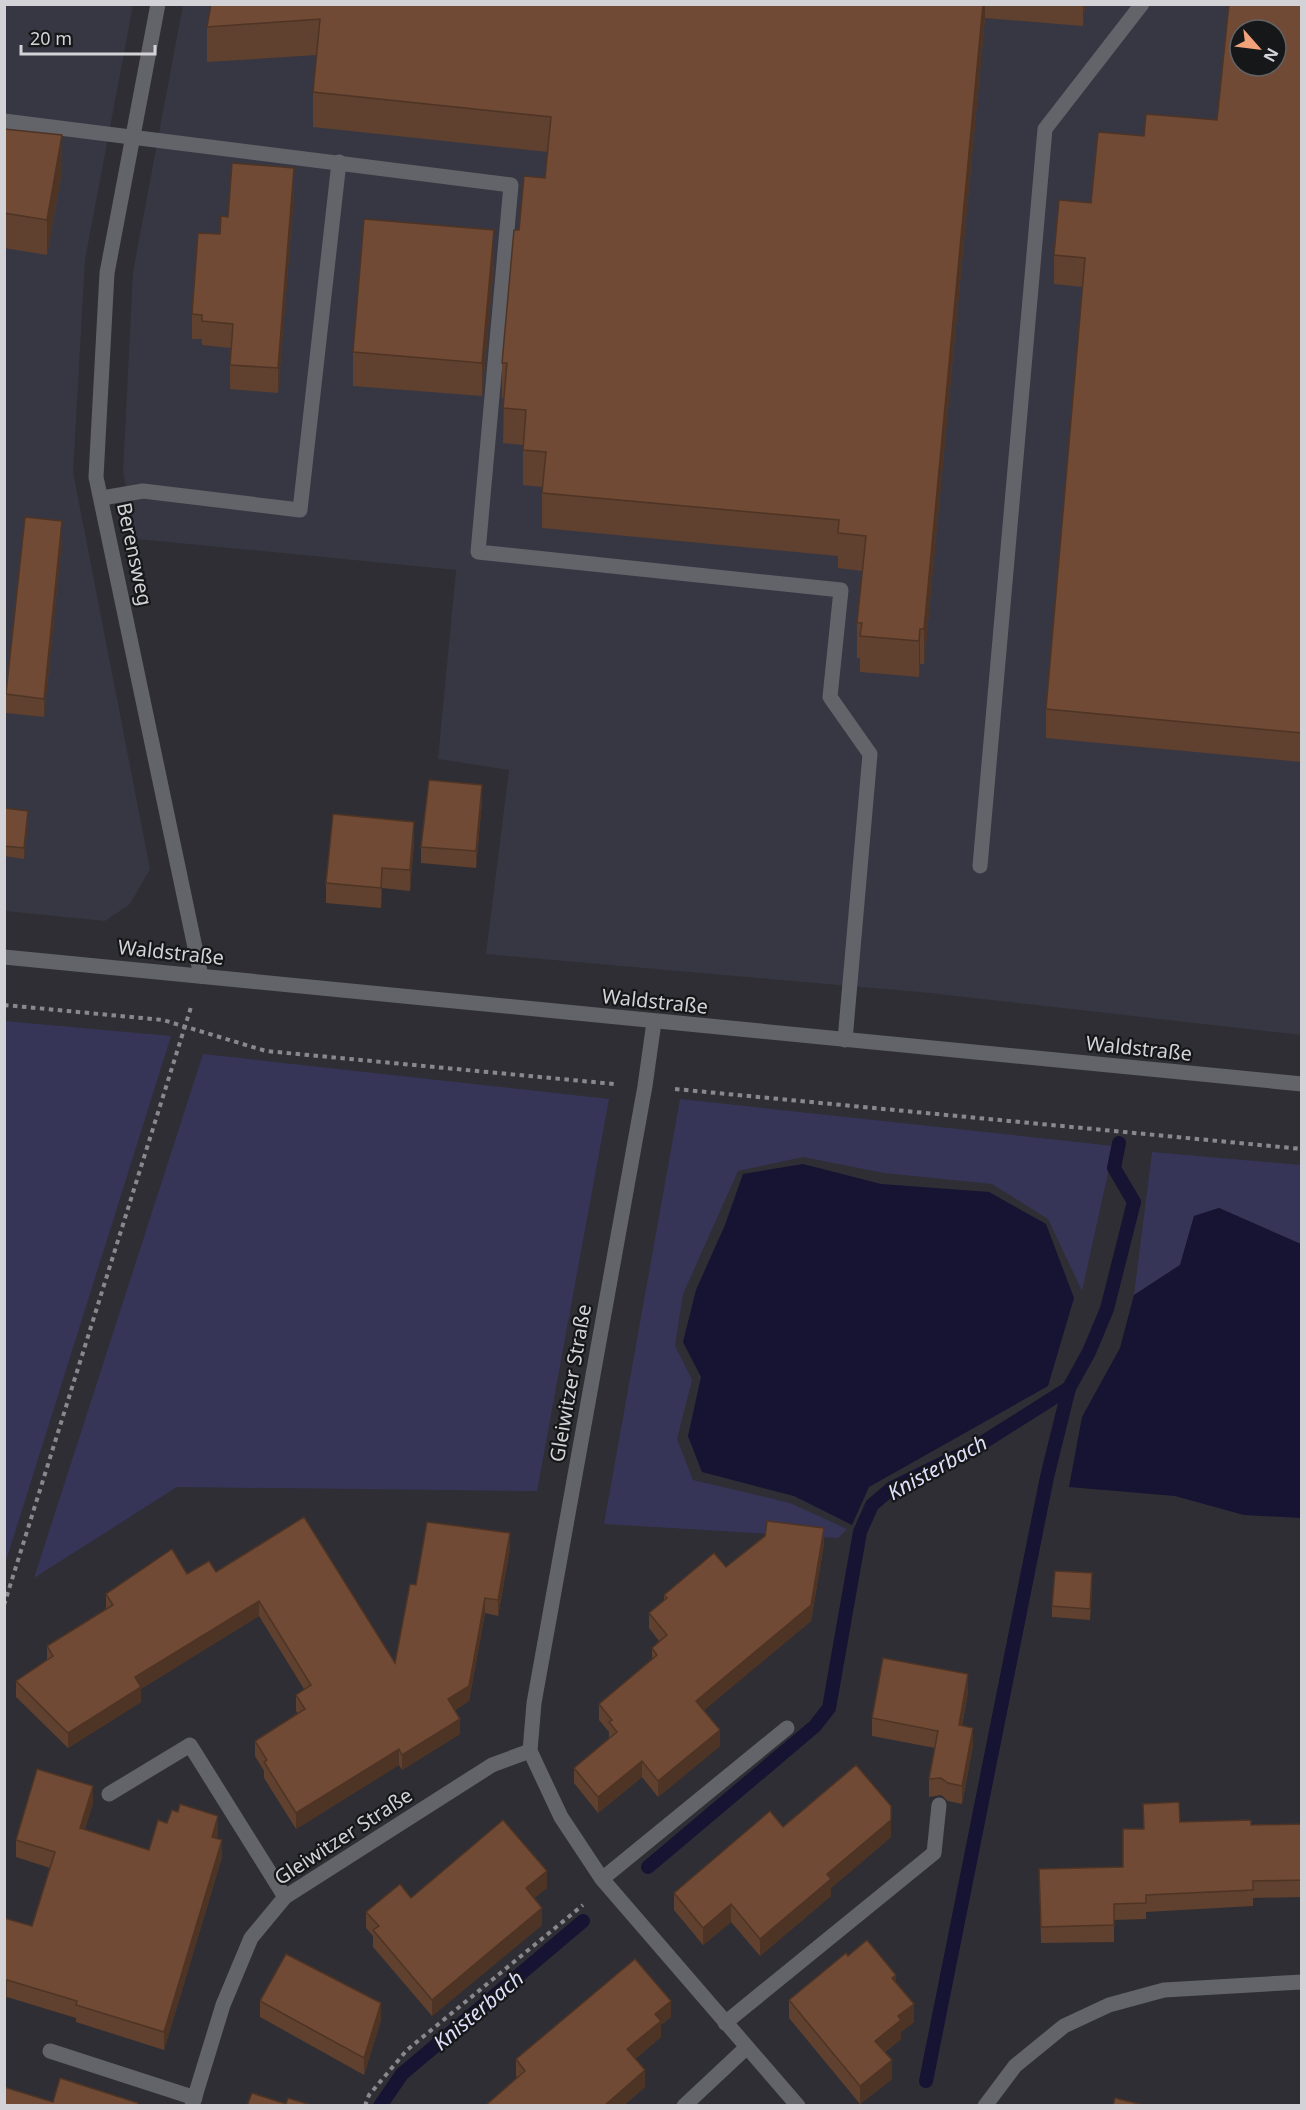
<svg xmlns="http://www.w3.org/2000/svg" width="1306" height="2110" viewBox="0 0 1306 2110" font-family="'Noto Sans',sans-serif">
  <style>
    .built { fill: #373743; fill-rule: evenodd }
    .green { fill: #363558 }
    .water { fill: #161333 }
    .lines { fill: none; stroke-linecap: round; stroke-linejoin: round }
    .stream { stroke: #161333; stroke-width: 14 }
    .path { stroke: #88888d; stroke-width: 4; stroke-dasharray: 4.5 4.5; stroke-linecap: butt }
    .minor { stroke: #63636a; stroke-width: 15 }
    .wall { fill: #60402e }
    .shaded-wall { fill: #4e3425 }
    .building { fill: #704a35; stroke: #4e3425; stroke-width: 1.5; fill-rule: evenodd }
    .labels { text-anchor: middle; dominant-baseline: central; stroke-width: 4.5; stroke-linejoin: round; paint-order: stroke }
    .street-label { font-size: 20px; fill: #d3d3d7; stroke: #161719 }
    .water-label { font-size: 21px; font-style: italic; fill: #dedffa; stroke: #161719 }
  </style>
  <rect width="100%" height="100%" fill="#2e2e34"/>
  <g class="built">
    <path d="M 4,5 L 133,5 L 85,260 L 73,472 L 150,869 L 130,904 L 105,921 L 5,911 Z"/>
    <path d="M 183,5 L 1301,5 L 1301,1035 L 930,993 L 486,954 L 509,770 L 438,759 L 456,570 L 137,539 L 123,472 L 133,272 ZM 1240,30 L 1276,30 L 1276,66 L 1240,66 Z"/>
  </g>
  <g class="green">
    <path d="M 5,1021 L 171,1036 L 5,1564 L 4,1021 Z"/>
    <path d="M 203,1054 L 609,1099 L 537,1491 L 177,1487 L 34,1578 Z"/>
    <path d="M 680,1099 L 1114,1146 L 1082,1291 L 1048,1219 L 992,1184 L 884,1173 L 803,1157 L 738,1171 L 683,1294 L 675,1346 L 692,1380 L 677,1439 L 693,1480 L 790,1503 L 847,1529 L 838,1538 L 604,1524 Z"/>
    <path d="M 1152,1152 L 1301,1165 L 1301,1244 L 1219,1208 L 1194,1216 L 1180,1265 L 1134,1295 Z"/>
  </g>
  <g class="water">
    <path d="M 803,1164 L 881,1184 L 989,1192 L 1046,1224 L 1074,1298 L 1048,1386 L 869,1487 L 852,1525 L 794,1496 L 702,1472 L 688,1436 L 701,1377 L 683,1342 L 696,1290 L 725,1225 L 743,1174 Z"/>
    <path d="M 1219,1208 L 1301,1244 L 1301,1518 L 1244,1515 L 1175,1496 L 1069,1487 L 1082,1417 L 1120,1348 L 1134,1295 L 1180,1265 L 1194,1216 Z"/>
  </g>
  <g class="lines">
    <g class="stream">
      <path d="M 648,1867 L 815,1726 L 829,1708 L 860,1532 L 872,1505 L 892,1488 L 974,1448 L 1069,1388 L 1089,1352 L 1107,1309 L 1134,1202 L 1114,1168 L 1119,1143"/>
      <path d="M 926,2081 L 1047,1477 L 1069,1388"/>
      <path d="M 380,2106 L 402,2074 L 583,1921"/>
    </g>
    <g class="path">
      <path d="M 4,1005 L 163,1020 L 266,1051 L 614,1084"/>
      <path d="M 675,1089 L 1302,1149"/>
      <path d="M 4,1605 L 191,1007"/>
      <path d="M 365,2106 L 369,2095 L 407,2050 L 583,1905"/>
    </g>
    <g class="minor">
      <path d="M 158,4 L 107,273 L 96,477 L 201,976"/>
      <path d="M 4,121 L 511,185 L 478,552 L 841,590 L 830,697 L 870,754 L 845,1040"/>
      <path d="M 102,498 L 143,491 L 300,510 L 339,162"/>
      <path d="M 980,866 L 1045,129 L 1142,4"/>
      <path d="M 4,957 L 1302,1084"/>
      <path d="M 654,1022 L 645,1086 L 534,1703 L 530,1751 L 561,1817 L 602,1879 L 798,2106"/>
      <path d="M 109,1794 L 190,1745 L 285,1897"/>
      <path d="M 602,1879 L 787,1728"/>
      <path d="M 725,2023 L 934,1853 L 939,1805"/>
      <path d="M 50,2051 L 195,2098"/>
      <path d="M 192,2106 L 223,2005 L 251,1938 L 285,1897 L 492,1765 L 530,1751"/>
      <path d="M 684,2106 L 747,2047"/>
      <path d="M 985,2106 L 1015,2066 L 1064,2026 L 1109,2005 L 1164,1990 L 1302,1982"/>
    </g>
  </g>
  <g class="wall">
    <path d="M 211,4 L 1085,4 L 1083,26 L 985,18 L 924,664 L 920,664 L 919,677 L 860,672 L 860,658 L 857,658 L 857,623 L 862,571 L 838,568 L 838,556 L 542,528 L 542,487 L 523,485 L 523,445 L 503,443 L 504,398 L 502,398 L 502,363 L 519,230 L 545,178 L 548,152 L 313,127 L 313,92 L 317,55 L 207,62 L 207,27 Z"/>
    <path d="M 1302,4 L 1302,762 L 1046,738 L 1046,709 L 1083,287 L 1054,284 L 1054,255 L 1091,203 L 1144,136 L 1217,120 Z"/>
    <path d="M 4,129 L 62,171 L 47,255 L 4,248 Z"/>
    <path d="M 294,193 L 278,393 L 230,389 L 230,365 L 231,348 L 202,345 L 202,339 L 192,339 L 192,314 L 220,234 L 228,217 Z"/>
    <path d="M 494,263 L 482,396 L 353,386 L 353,352 Z"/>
    <path d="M 62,539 L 44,717 L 6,713 L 6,694 Z"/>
    <path d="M 482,801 L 476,868 L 421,863 L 421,847 Z"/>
    <path d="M 4,808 L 28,821 L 24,859 L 4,856 Z"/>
    <path d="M 414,842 L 410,891 L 382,888 L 381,908 L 326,903 L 326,883 Z"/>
    <path d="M 824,1544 L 811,1621 L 704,1710 L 720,1746 L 658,1797 L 642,1777 L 598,1813 L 574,1783 L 574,1768 L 609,1738 L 609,1732 L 599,1720 L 599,1704 L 652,1660 L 652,1648 L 659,1641 L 649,1628 L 649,1613 L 664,1600 L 664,1595 L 726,1567 Z"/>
    <path d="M 510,1549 L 498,1616 L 485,1613 L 469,1701 L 455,1710 L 460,1734 L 402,1770 L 399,1765 L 296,1829 L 264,1778 L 264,1771 L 255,1756 L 255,1741 L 298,1714 L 296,1711 L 296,1695 L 304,1689 L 259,1616 L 141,1689 L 141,1702 L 68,1748 L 16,1697 L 16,1681 L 47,1661 L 47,1646 L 106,1609 L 106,1594 L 187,1574 L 216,1572 L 395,1663 L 416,1585 Z"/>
    <path d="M 1092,1584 L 1090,1620 L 1052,1617 L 1052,1606 Z"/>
    <path d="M 968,1692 L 962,1726 L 973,1746 L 962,1804 L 948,1801 L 941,1795 L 929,1797 L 929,1779 L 935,1748 L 872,1736 L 872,1718 Z"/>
    <path d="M 93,1803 L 85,1829 L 149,1850 L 167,1823 L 218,1833 L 217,1838 L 222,1857 L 164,2050 L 76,2022 L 76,2018 L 7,1997 L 4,1918 L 32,1926 L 50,1868 L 16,1857 L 16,1840 Z"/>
    <path d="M 1143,1804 L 1180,1822 L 1251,1825 L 1302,1824 L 1302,1897 L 1253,1898 L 1253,1906 L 1146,1912 L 1146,1919 L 1114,1920 L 1114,1942 L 1041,1943 L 1039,1869 L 1123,1867 L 1143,1829 Z"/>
    <path d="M 783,1827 L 891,1837 L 831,1888 L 831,1896 L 760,1956 L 731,1922 L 703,1945 L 674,1910 L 674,1893 Z"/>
    <path d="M 547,1888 L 534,1898 L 542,1925 L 432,2016 L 373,1947 L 373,1936 L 366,1928 L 366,1912 L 411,1898 Z"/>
    <path d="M 848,1956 L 896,1983 L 914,2022 L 901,2032 L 901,2039 L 885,2052 L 892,2079 L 860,2104 L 789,2018 L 789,2000 Z"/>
    <path d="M 260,2001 L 381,2020 L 364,2075 L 260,2017 Z"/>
    <path d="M 671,2017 L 661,2025 L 661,2037 L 635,2059 L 645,2087 L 623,2106 L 485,2106 L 517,2077 L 516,2076 L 516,2059 Z"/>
  </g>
  <g class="shaded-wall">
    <path d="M 983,4 L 985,4 L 985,18 L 924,664 L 924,629 Z"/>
    <path d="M 1083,4 L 1085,4 L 1083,26 Z"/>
    <path d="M 62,135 L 62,171 L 47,255 L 47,220 Z"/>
    <path d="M 294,168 L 294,193 L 278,393 L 278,368 Z"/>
    <path d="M 494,230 L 494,263 L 482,396 L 482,363 Z"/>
    <path d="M 62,521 L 62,539 L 44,717 L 44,699 Z"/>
    <path d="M 920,629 L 920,664 L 919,677 L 919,641 Z"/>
    <path d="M 482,785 L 482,801 L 476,868 L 476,851 Z"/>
    <path d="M 28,811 L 28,821 L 24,859 L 24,848 Z"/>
    <path d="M 414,822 L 414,842 L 410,891 L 410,870 Z"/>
    <path d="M 382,868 L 382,888 L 381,908 L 381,888 Z"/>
    <path d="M 824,1528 L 824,1544 L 811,1621 L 696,1717 L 696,1701 Z"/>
    <path d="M 510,1533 L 510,1549 L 498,1616 L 498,1600 Z"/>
    <path d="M 485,1598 L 485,1613 L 469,1701 L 448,1715 L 448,1699 Z"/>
    <path d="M 259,1601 L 259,1616 L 141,1689 L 141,1702 L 68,1748 L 68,1733 L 135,1677 Z"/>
    <path d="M 968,1674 L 968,1692 L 959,1743 L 959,1725 Z"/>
    <path d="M 460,1719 L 460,1734 L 402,1770 L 402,1755 Z"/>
    <path d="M 973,1728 L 973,1746 L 962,1804 L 962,1786 Z"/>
    <path d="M 720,1730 L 720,1746 L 658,1797 L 658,1781 Z"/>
    <path d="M 399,1749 L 399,1765 L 296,1829 L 296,1813 Z"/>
    <path d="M 642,1761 L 642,1777 L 598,1813 L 598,1797 Z"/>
    <path d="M 93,1786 L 93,1803 L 80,1845 L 80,1828 Z"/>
    <path d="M 218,1816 L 218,1833 L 212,1854 L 212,1837 Z"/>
    <path d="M 891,1820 L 891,1837 L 831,1888 L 831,1896 L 760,1956 L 760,1939 L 827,1874 Z"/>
    <path d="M 222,1840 L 222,1857 L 164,2050 L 164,2032 Z"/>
    <path d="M 547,1871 L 547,1888 L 526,1905 L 526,1888 Z"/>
    <path d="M 731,1904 L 731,1922 L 703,1945 L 703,1928 Z"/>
    <path d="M 542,1908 L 542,1925 L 432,2016 L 432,2000 Z"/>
    <path d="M 896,1975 L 896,1993 L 892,1978 Z"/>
    <path d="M 7,1980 L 7,1997 L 4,2004 L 4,1987 Z"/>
    <path d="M 671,2001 L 671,2017 L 661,2025 L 661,2037 L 627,2066 L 627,2049 L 655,2014 Z"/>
    <path d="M 381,2003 L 381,2020 L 364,2075 L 364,2058 Z"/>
    <path d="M 914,2004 L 914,2022 L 901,2032 L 901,2039 L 875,2059 L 875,2041 L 898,2016 Z"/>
    <path d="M 892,2060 L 892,2079 L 860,2104 L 860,2086 Z"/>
    <path d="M 645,2070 L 645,2087 L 623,2106 L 604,2106 Z"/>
  </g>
  <g class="building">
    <path d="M 211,4 L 983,4 L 924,629 L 920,629 L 919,641 L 860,636 L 862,623 L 857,623 L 866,536 L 838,533 L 839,520 L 542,493 L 546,452 L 523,450 L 526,410 L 503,408 L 507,363 L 502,363 L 514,230 L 519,230 L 524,176 L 545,178 L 551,117 L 313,92 L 320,19 L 207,27 Z"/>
    <path d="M 1229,4 L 1302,4 L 1302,733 L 1046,709 L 1085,258 L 1054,255 L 1059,200 L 1091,203 L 1098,132 L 1144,136 L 1146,114 L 1217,120 ZM 1240,30 L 1276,30 L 1276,66 L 1240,66 Z"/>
    <path d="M 4,129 L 62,135 L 47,220 L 4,213 Z"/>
    <path d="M 232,163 L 294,168 L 278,368 L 230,365 L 233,324 L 202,321 L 202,315 L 192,314 L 198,233 L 220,234 L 221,216 L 228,217 Z"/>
    <path d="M 364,219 L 494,230 L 482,363 L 353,352 Z"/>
    <path d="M 25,517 L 62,521 L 44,699 L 6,694 Z"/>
    <path d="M 429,780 L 482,785 L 476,851 L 421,847 Z"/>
    <path d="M 4,808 L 28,811 L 24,848 L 4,846 Z"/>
    <path d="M 333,814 L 414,822 L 410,870 L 382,868 L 381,888 L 326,883 Z"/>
    <path d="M 304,1517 L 395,1663 L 410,1584 L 416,1585 L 427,1522 L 510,1533 L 498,1600 L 485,1598 L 469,1686 L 448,1699 L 460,1719 L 402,1755 L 399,1749 L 296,1813 L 264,1762 L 267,1760 L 255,1741 L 305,1709 L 296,1695 L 311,1685 L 259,1601 L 135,1677 L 141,1687 L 68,1733 L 16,1681 L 53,1656 L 47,1646 L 113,1605 L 106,1594 L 172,1549 L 187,1574 L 209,1561 L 216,1572 Z"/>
    <path d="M 767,1521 L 824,1528 L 811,1605 L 696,1701 L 720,1730 L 658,1781 L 642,1761 L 598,1797 L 574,1768 L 617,1732 L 609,1722 L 612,1720 L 599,1704 L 657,1655 L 652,1648 L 667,1635 L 649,1613 L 667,1598 L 664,1595 L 714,1553 L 726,1567 L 765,1536 Z"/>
    <path d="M 1055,1571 L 1092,1573 L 1090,1609 L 1052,1606 Z"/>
    <path d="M 883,1658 L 968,1674 L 959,1725 L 973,1728 L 962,1786 L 948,1783 L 941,1778 L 929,1779 L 938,1731 L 872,1718 Z"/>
    <path d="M 856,1765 L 891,1806 L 891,1820 L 827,1874 L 831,1879 L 760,1939 L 731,1904 L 703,1928 L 674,1893 L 770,1811 L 783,1827 Z"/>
    <path d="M 37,1769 L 93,1786 L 80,1828 L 149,1850 L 158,1820 L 167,1823 L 172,1810 L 178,1812 L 180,1804 L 218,1816 L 212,1837 L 222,1840 L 164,2032 L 76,2005 L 77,2001 L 7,1980 L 4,1987 L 4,1918 L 32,1926 L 55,1852 L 16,1840 Z"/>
    <path d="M 1179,1802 L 1180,1822 L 1251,1820 L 1251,1825 L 1302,1824 L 1302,1880 L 1253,1881 L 1253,1890 L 1146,1895 L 1146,1903 L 1114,1904 L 1114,1925 L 1041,1927 L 1039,1869 L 1123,1867 L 1123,1829 L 1144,1829 L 1143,1804 Z"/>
    <path d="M 503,1820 L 547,1871 L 526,1888 L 542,1908 L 432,2000 L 373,1930 L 379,1926 L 366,1912 L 400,1884 L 411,1898 Z"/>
    <path d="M 867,1940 L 896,1975 L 892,1978 L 914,2004 L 898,2016 L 901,2020 L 875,2041 L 892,2060 L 860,2086 L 789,2000 L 846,1953 L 848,1956 Z"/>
    <path d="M 286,1954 L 381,2003 L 364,2058 L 260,2001 Z"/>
    <path d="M 635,1959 L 671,2001 L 655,2014 L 661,2021 L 627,2049 L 645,2070 L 604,2106 L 485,2106 L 525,2071 L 516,2059 Z"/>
    <path d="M 60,2078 L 138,2103 L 137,2106 L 4,2106 L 4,2087 L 53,2102 Z"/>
    <path d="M 252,2093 L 286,2104 L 288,2098 L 314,2106 L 247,2106 Z"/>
    <path d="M 1115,2098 L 1147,2106 L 1113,2106 Z"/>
  </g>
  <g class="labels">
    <g class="street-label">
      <text transform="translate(135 554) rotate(78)">Berensweg</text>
      <text transform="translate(171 952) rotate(6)">Waldstraße</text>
      <text transform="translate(655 1001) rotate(6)">Waldstraße</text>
      <text transform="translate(1139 1048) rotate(6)">Waldstraße</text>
      <text transform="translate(570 1383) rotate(-80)">Gleiwitzer Straße</text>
      <text transform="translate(343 1836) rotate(-33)">Gleiwitzer Straße</text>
    </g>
    <g class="water-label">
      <text transform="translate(937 1467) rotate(-29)">Knisterbach</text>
      <text transform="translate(478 2010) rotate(-40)">Knisterbach</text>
    </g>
  </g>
  <rect width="1306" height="2110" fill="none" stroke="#d3d3d7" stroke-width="12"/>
  <g transform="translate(1258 48) rotate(118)"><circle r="28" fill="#161719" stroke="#626265" stroke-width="1.5"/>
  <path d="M0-4.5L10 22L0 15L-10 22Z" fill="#f0a27a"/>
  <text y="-9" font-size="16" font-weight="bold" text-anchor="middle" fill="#d3d3d7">N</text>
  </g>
  <path d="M21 45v9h134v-9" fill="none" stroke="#d3d3d7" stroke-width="3"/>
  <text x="30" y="45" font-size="18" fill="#d3d3d7" stroke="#161719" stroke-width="4.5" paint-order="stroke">20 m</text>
</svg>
